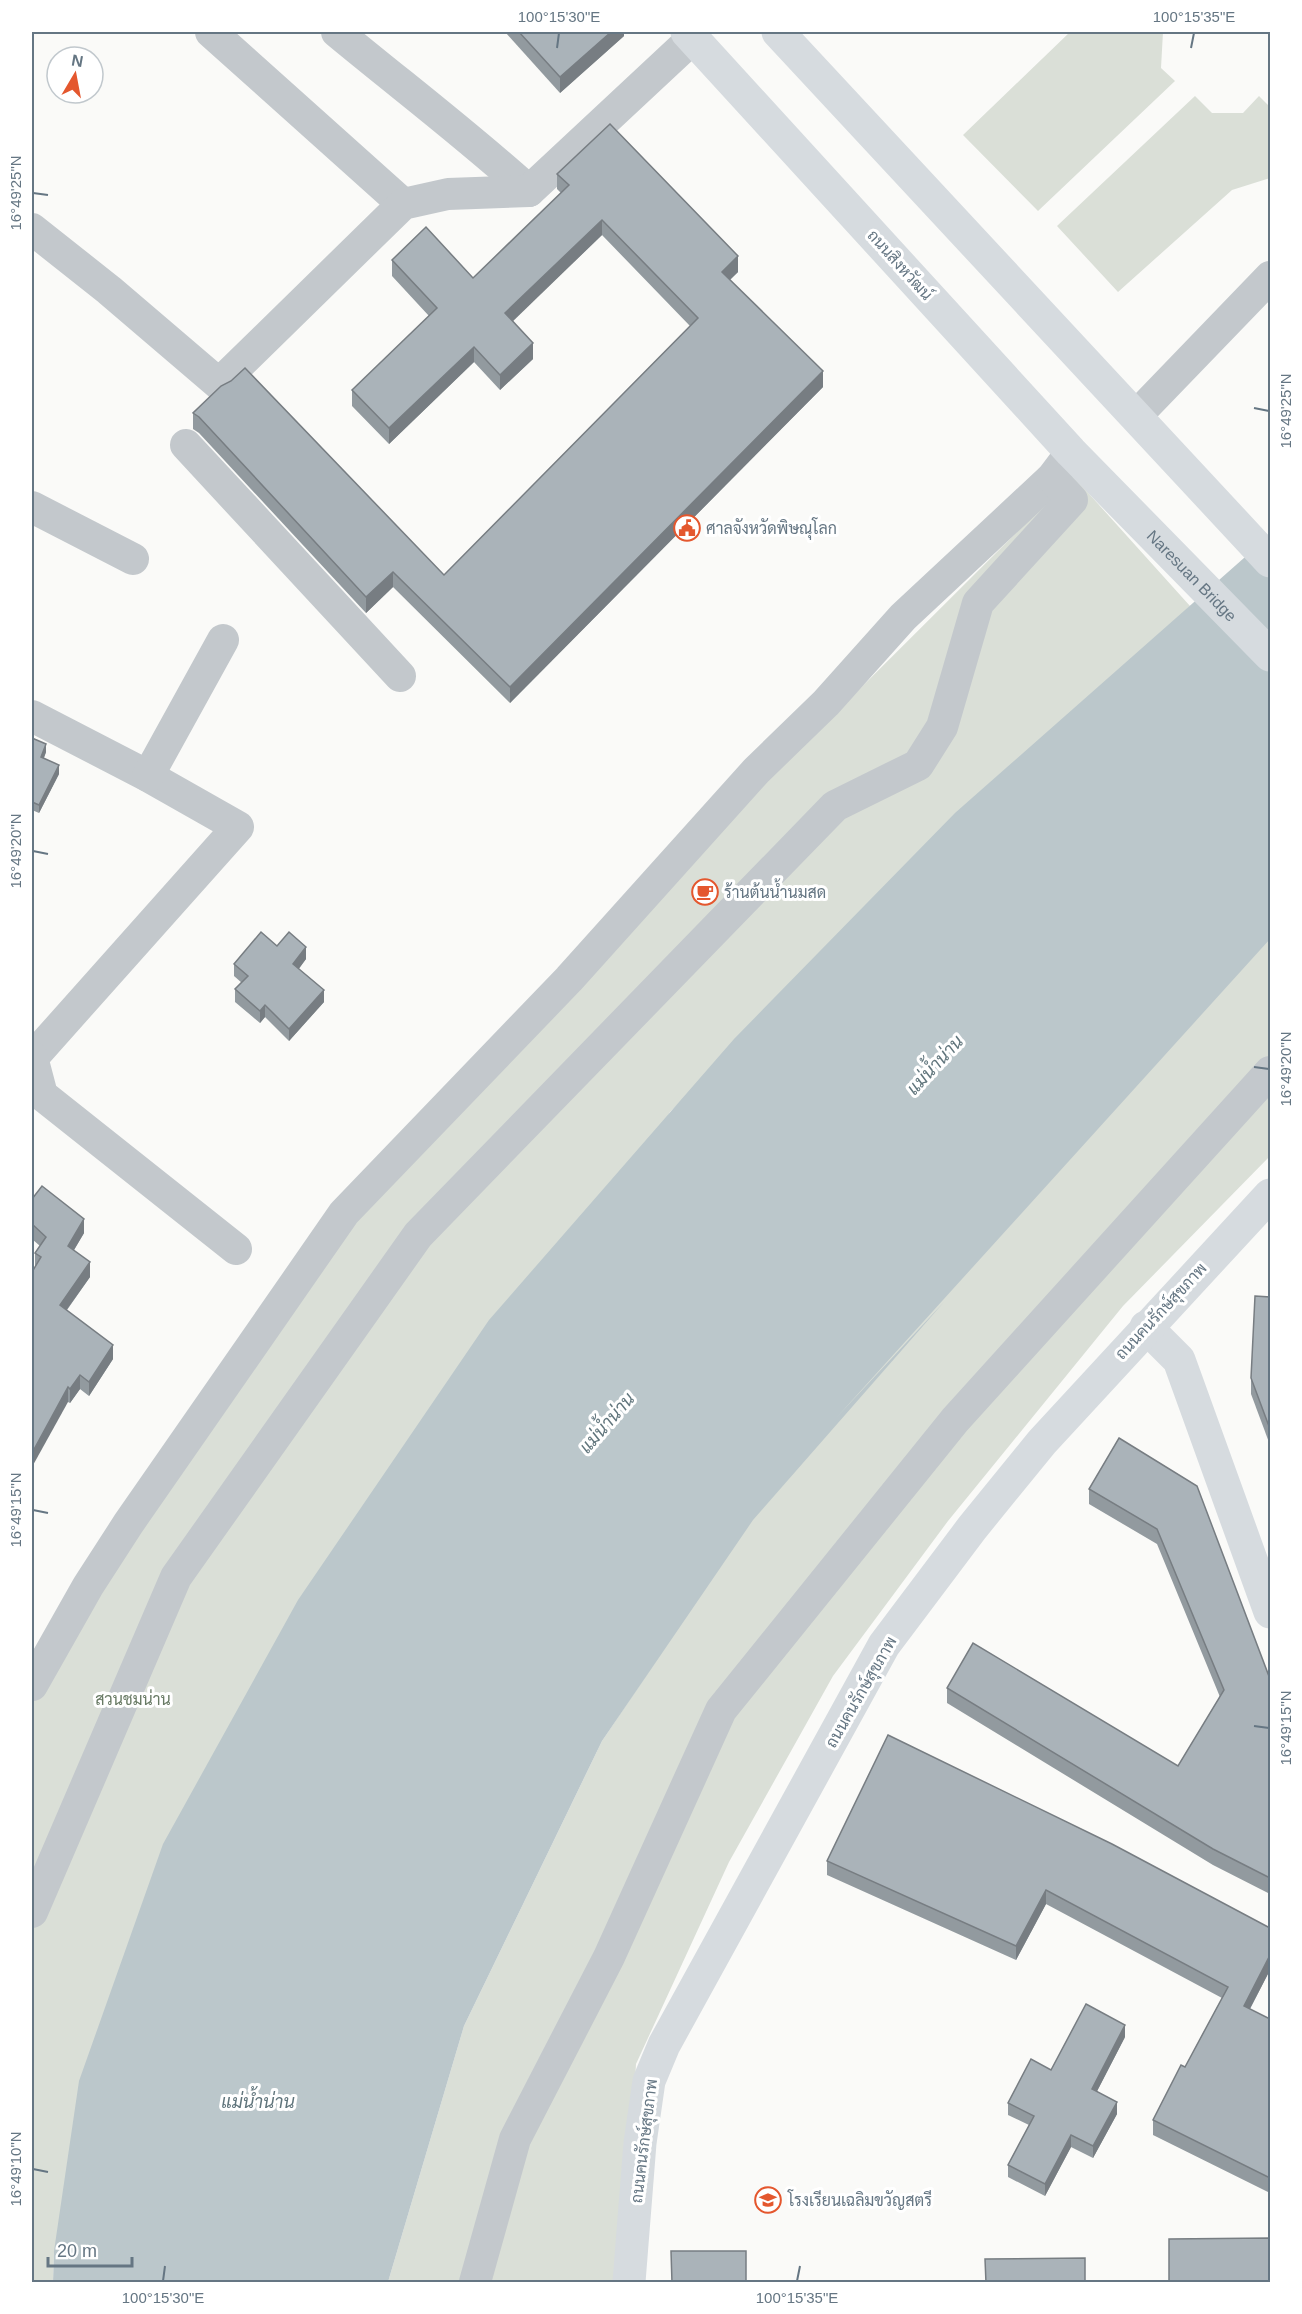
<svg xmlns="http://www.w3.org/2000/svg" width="1302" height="2314" viewBox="0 0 1302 2314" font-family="Helvetica,Sarabun,sans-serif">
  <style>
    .green { fill: #dadfd7 }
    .water { fill: #bbc7cb }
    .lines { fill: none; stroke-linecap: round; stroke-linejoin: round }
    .street { stroke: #c3c8cc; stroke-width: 32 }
    .secondary { stroke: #d6dbdf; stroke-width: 33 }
    .primary { stroke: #d6dbdf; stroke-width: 33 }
    .wall { fill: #929a9f }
    .shaded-wall { fill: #777d82 }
    .building { fill: #aab3b9; stroke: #777d82; stroke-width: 1.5 }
    .ticks { fill: none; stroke: #657683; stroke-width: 2 }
    .labels { text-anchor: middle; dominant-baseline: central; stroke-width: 6; stroke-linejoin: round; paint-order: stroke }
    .street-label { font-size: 16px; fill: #657683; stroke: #fff }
    .poi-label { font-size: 16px; fill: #657683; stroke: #fff; text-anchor: start }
    .park-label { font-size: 16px; fill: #687a64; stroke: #fff }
    .water-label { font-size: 18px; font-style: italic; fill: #60757c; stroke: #fff }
    .neatline { fill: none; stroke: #657683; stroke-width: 2 }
    .ticks-label { font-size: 15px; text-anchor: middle; fill: #657683 }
  </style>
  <rect width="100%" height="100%" fill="#fafaf8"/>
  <g class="green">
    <path d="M 1070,32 L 1163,32 L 1161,68 L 1175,81 L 1038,211 L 963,135 Z"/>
    <path d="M 1195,96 L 1212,113 L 1243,113 L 1259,96 L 1270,107 L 1270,178 L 1232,190 L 1118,292 L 1057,226 Z"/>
    <path d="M 1073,476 L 1190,606 L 670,1112 L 54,2251 L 53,2282 L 32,2282 L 32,1685 L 344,1213 L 569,979 Z"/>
    <path d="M 1270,903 L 1270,1156 L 1123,1306 L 948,1521 L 833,1676 L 729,1862 L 636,2064 L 623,2282 L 388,2282 L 464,2026 L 602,1741 L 775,1484 Z"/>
  </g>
  <path class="water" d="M 1270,535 L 1270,939 L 837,1417 L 944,1302 L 753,1520 L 602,1741 L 464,2026 L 388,2282 L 53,2282 L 54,2251 L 79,2081 L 163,1844 L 298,1600 L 489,1320 L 734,1039 L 955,813 Z"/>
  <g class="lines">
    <g class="street">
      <path d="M 211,32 L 403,204"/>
      <path d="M 337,32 C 401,85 467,135 529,191"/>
      <path d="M 32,229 L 109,290 L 219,384 L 403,204 L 448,194 L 529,191 L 693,38"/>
      <path d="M 1136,416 L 1270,277"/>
      <path d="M 186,445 L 400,676"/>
      <path d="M 32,507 L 133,559"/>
      <path d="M 32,716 L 148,776 L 238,827 L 33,1057"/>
      <path d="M 148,776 L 223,640"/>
      <path d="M 32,1057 L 42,1095 L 236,1249"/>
      <path d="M 32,1685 L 88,1586 L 128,1524 L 344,1213 L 569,979 L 756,771 L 826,703 L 903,617 L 1052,478 L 1064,462"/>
      <path d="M 32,1912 L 176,1577 L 418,1235 L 835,806 L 918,765 L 942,727 L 978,603 L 1072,500 L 1052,478"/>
      <path d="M 475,2282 L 515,2139 L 609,1957 L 721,1710 L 955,1420 L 1270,1072"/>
    </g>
    <g class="secondary">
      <path d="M 1146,1327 L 1179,1360 L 1270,1612"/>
      <path d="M 629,2282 L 640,2143 L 649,2081 L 664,2045 L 884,1645 L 972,1528 L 1042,1442 L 1270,1195"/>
    </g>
    <g class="primary">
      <path id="s1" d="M 687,32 L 1071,452 L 1270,655"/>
      <path d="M 778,32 L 1270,561"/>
    </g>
  </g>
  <g class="wall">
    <path d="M 505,32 L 624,32 L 624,36 L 560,93 Z"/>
    <path d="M 557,174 L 738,272 L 730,280 L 823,387 L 510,703 L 393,587 L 366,613 L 199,433 L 193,429 L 193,413 L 444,575 L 690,326 L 602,235 L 512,321 L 533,359 L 500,390 L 474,362 L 389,444 L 352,406 L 352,390 L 429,316 L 392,276 L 392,260 L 473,278 L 561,193 L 557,189 Z"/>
    <path d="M 32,738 L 46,752 L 44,758 L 59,774 L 39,813 L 32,810 Z"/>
    <path d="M 277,946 L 306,959 L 298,969 L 324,1002 L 289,1041 L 265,1017 L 260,1023 L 235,1002 L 235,989 L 242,983 L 234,976 L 234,964 Z"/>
    <path d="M 32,1199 L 84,1233 L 74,1250 L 90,1277 L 67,1310 L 113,1359 L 89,1396 L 80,1389 L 70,1403 L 68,1402 L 35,1266 L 35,1253 L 40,1246 L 32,1239 Z"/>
    <path d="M 1270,1297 L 1270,1445 L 1251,1394 L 1251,1378 Z"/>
    <path d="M 1119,1438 L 1270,1679 L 1270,1894 L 1213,1865 L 947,1703 L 947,1688 L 1178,1766 L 1220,1697 L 1157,1544 L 1089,1504 L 1089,1489 Z"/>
    <path d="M 888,1735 L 1270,1970 L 1250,2009 L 1270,2019 L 1270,2193 L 1153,2135 L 1153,2120 L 1185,2067 L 1222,1998 L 1046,1904 L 1016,1960 L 827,1875 L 827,1861 Z"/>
    <path d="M 1125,2037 L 1097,2091 L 1117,2114 L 1093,2158 L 1071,2147 L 1045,2196 L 1008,2177 L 1008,2165 L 1029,2125 L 1008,2115 L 1008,2103 L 1051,2070 Z"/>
  </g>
  <g class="shaded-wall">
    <path d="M 611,32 L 624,32 L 624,36 L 560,93 L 560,77 Z"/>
    <path d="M 602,220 L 602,235 L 505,329 L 505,313 Z"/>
    <path d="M 738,256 L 738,272 L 722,287 L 722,272 Z"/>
    <path d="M 533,343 L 533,359 L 500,390 L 500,375 Z"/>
    <path d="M 474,347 L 474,362 L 389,444 L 389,428 Z"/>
    <path d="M 823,371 L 823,387 L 510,703 L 510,687 Z"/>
    <path d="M 393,572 L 393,587 L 366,613 L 366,597 Z"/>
    <path d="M 46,744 L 46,752 L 41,765 L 41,757 Z"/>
    <path d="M 59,765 L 59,774 L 39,813 L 39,805 Z"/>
    <path d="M 306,947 L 306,959 L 293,977 L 293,964 Z"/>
    <path d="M 324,990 L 324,1002 L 289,1041 L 289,1029 Z"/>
    <path d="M 265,1005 L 265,1017 L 260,1023 L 260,1011 Z"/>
    <path d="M 84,1219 L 84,1233 L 68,1260 L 68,1246 Z"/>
    <path d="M 90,1262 L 90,1277 L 60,1319 L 60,1305 Z"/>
    <path d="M 113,1345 L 113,1359 L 89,1396 L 89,1382 Z"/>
    <path d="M 80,1375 L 80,1389 L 70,1403 L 70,1389 Z"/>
    <path d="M 68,1387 L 68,1402 L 32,1467 L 32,1453 Z"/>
    <path d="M 1046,1890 L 1046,1904 L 1016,1960 L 1016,1946 Z"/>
    <path d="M 1270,1955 L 1270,1970 L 1244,2020 L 1244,2006 Z"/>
    <path d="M 1125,2025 L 1125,2037 L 1092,2101 L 1092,2089 Z"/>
    <path d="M 1117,2102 L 1117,2114 L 1093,2158 L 1093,2146 Z"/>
    <path d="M 1071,2135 L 1071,2147 L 1045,2196 L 1045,2184 Z"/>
  </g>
  <g class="building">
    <path d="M 519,32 L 611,32 L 560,77 Z"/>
    <path d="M 610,124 L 738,256 L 722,272 L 823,371 L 510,687 L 393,572 L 366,597 L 199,417 L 193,413 L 221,386 L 231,381 L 245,368 L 444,575 L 698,318 L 602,220 L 505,313 L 533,343 L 500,375 L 474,347 L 389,428 L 352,390 L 437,308 L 392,260 L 426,227 L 473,278 L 569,185 L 557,174 Z"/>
    <path d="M 32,738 L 46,744 L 41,757 L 59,765 L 39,805 L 32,802 Z"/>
    <path d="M 261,932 L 277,946 L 289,932 L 306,947 L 293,964 L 324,990 L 289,1029 L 265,1005 L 260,1011 L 235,989 L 248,976 L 234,964 Z"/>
    <path d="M 42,1186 L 84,1219 L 68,1246 L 90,1262 L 60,1305 L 113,1345 L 89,1382 L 80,1375 L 70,1389 L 68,1387 L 32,1453 L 32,1272 L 41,1257 L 35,1253 L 46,1237 L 32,1224 L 32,1199 Z"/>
    <path d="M 1255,1296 L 1270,1297 L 1270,1429 L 1251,1378 Z"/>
    <path d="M 1119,1438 L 1197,1486 L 1270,1679 L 1270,1878 L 1213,1849 L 947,1688 L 973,1643 L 1178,1766 L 1224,1690 L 1157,1529 L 1089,1489 Z"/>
    <path d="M 888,1735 L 1112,1844 L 1270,1928 L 1270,1955 L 1244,2006 L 1270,2019 L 1270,2178 L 1153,2120 L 1181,2065 L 1185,2067 L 1228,1987 L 1046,1890 L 1016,1946 L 827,1861 Z"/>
    <path d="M 1086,2004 L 1125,2025 L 1092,2089 L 1117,2102 L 1093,2146 L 1071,2135 L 1045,2184 L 1008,2165 L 1034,2116 L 1008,2103 L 1031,2059 L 1051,2070 Z"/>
    <path d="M 1270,2238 L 1270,2283 L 1169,2283 L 1169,2239 Z"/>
    <path d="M 671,2251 L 746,2251 L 746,2283 L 672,2283 Z"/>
    <path d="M 1085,2258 L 1085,2283 L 986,2283 L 985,2259 Z"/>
  </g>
  <path class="ticks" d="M 557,48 L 559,33M 1191,48 L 1194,33M 33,193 L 48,195M 1254,408 L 1269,411M 33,851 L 48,854M 1254,1067 L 1269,1069M 33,1510 L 48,1513M 1254,1726 L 1269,1728M 33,2169 L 48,2172M 163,2281 L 165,2266M 797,2281 L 800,2266"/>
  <defs>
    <g id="civic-ring" transform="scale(1.35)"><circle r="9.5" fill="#fff" stroke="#e4572e" stroke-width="1.5"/><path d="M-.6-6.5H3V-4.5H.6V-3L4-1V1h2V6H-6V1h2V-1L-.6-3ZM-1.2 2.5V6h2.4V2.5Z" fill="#e4572e"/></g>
    <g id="cafe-ring" transform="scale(1.35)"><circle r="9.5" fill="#fff" stroke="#e4572e" stroke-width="1.5"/><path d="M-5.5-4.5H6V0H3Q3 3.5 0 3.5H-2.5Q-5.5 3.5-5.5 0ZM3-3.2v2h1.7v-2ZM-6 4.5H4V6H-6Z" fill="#e4572e"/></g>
    <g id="school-ring" transform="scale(1.35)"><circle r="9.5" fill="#fff" stroke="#e4572e" stroke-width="1.5"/><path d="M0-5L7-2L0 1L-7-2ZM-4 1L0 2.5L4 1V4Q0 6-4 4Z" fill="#e4572e"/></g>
  </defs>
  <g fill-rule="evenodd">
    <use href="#civic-ring" x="687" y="528"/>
    <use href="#cafe-ring" x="705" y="892"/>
    <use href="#school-ring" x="768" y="2200"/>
  </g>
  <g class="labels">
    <g class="street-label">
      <text transform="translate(900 265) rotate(48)">ถนนสิงหวัฒน์</text>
      <text stroke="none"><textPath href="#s1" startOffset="742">Naresuan Bridge</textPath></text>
      <text transform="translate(1161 1311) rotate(-47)">ถนนคนรักษ์สุขภาพ</text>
      <text transform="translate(861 1692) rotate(-60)">ถนนคนรักษ์สุขภาพ</text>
      <text transform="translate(644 2141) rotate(-83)">ถนนคนรักษ์สุขภาพ</text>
    </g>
    <g class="poi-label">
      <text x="706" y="528">ศาลจังหวัดพิษณุโลก</text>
      <text x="724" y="892">ร้านต้นน้ำนมสด</text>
      <text x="788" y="2200">โรงเรียนเฉลิมขวัญสตรี</text>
    </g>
    <g class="park-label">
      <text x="133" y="1699">สวนชมน่าน</text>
    </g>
    <g class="water-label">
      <text transform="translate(935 1065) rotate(-47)">แม่น้ำน่าน</text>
      <text transform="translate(607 1423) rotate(-49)">แม่น้ำน่าน</text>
      <text x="258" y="2102">แม่น้ำน่าน</text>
    </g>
  </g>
  <rect width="1302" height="2314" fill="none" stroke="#ffffff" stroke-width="66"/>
  <g transform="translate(75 75) rotate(10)"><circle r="28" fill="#ffffff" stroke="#c1c8cd" stroke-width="1.5"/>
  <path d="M0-4.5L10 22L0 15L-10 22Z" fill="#e4572e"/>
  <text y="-9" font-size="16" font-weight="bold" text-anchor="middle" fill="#657683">N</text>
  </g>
  <path d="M48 2257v9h84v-9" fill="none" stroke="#657683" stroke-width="3"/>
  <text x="57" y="2257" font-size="18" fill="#657683" stroke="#ffffff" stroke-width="4.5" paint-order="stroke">20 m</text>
  <rect x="33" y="33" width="1236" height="2248" class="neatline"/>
  <g class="ticks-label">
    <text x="559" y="22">100°15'30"E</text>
    <text x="1194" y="22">100°15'35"E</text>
    <text transform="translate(16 193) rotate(-90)" y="5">16°49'25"N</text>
    <text transform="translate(1286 411) rotate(-90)" y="5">16°49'25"N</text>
    <text transform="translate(16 851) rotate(-90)" y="5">16°49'20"N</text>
    <text transform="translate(1286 1069) rotate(-90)" y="5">16°49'20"N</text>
    <text transform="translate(16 1510) rotate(-90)" y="5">16°49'15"N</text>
    <text transform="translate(1286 1728) rotate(-90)" y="5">16°49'15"N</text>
    <text transform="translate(16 2169) rotate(-90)" y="5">16°49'10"N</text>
    <text x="163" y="2303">100°15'30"E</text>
    <text x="797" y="2303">100°15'35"E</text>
  </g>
</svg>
